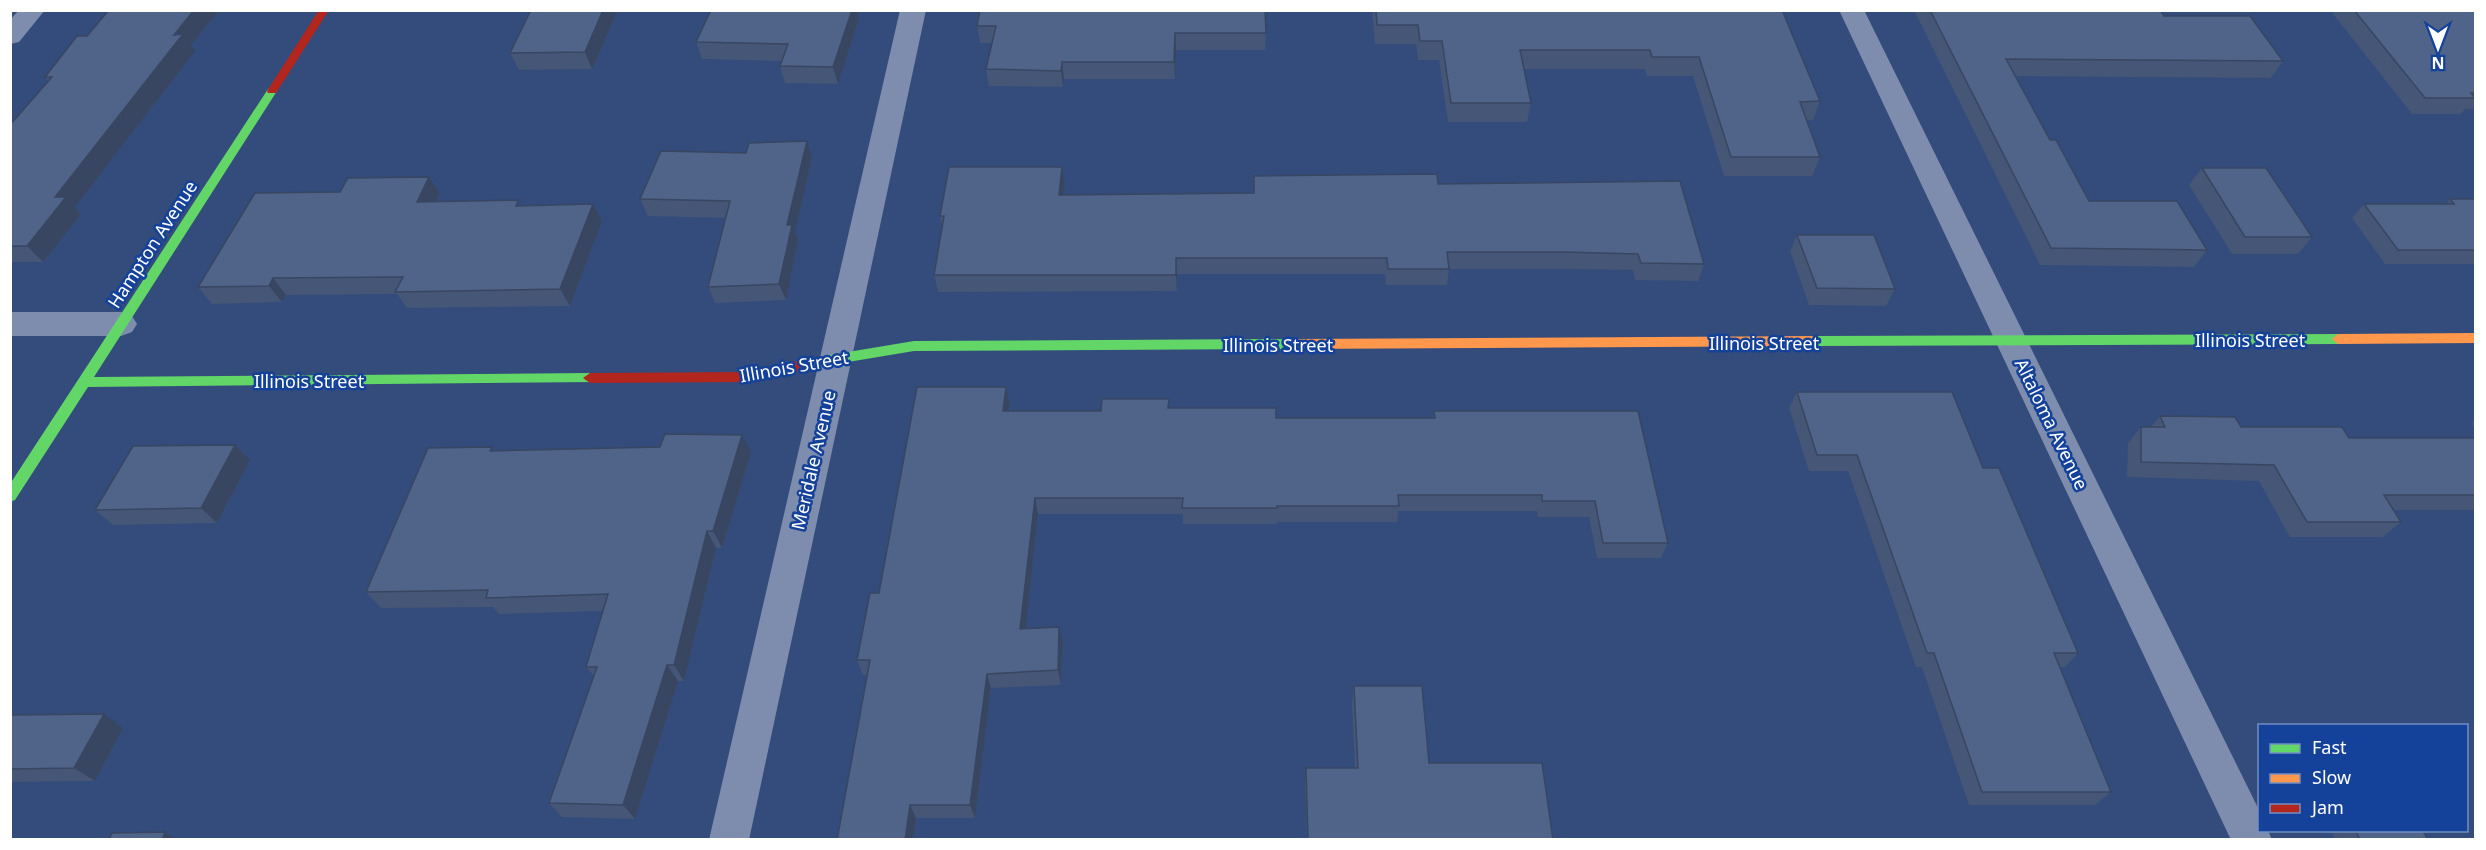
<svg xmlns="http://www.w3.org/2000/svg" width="2486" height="850" viewBox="0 0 2486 850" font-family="'Noto Sans',sans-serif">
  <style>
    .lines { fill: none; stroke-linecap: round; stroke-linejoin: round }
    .street { fill: #7e8dad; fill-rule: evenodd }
    .fast { fill: #63d668; fill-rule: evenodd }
    .slow { fill: #ff974d; fill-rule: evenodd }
    .jam { fill: #b3261e; fill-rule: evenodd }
    .wall { fill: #455677 }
    .shaded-wall { fill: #384661 }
    .building { fill: #50648a; stroke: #384661; stroke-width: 1.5 }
    .labels { text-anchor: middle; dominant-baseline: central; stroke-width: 5; stroke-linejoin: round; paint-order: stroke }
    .street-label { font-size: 18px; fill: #fff; stroke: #14429a }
  </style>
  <rect width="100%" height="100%" fill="#334c7b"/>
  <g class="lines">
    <g class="street">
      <path d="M 19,10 L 45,10 L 19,42 L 10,44 L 10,20 Z"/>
      <path d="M 900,10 L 926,10 L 749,840 L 709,840 Z"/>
      <path d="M 1839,10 L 1864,10 L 2260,812 L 2260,830 L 2268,830 L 2272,840 L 2231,840 Z"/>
      <path d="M 10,312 L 121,312 L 132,316 L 137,324 L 132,332 L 121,336 L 10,336 Z"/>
    </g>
    <g class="fast">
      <path d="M 272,88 L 277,91 L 94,377 L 590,373 L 595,374 L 597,378 L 595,382 L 88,387 L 15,500 L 10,502 L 10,484 L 268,89 Z"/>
      <path d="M 2338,334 L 2344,339 L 2338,344 L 1815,346 L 1809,341 L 1815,336 Z"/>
      <path d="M 1295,339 L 1301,344 L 1295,349 L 914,351 L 806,369 L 799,364 L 806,359 L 914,341 Z"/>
    </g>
    <g class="slow">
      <path d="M 2476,333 L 2476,343 L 2338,344 L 2332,339 L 2338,334 Z"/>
      <path d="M 1815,336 L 1821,341 L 1815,346 L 1295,349 L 1289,344 L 1295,339 Z"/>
    </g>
    <g class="jam">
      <path d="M 319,10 L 329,10 L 276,93 L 268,93 L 267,91 Z"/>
      <path d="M 806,359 L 811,360 L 813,364 L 811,368 L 748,382 L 590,383 L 583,378 L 590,373 L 748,372 Z"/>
    </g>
  </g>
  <g class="wall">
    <path d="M 109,10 L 219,10 L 191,45 L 195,51 L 75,207 L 81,214 L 43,262 L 10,262 L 10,125 L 48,81 L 45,77 L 87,36 Z"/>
    <path d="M 711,10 L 857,10 L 859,18 L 838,84 L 785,83 L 780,66 L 782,61 L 702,59 L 696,42 Z"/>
    <path d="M 1372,10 L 1782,10 L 1820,101 L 1813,120 L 1807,120 L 1820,157 L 1812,176 L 1724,176 L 1693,76 L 1647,76 L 1645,69 L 1524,69 L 1531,103 L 1527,122 L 1448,122 L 1439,60 L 1418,60 L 1416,44 L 1375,44 Z"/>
    <path d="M 1914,10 L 2160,10 L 2164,16 L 2283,61 L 2271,78 L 2016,76 L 2050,140 L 2089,201 L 2207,250 L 2194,267 L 2040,265 Z"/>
    <path d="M 2330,10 L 2475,10 L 2475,109 L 2465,109 L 2461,114 L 2412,114 Z"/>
    <path d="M 616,14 L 592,69 L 519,70 L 510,53 Z"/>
    <path d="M 977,26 L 1266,33 L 1265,50 L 1176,50 L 1175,79 L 1064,79 L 1063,87 L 989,86 L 986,69 L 992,43 L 980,43 Z"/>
    <path d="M 812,158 L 795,232 L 798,241 L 786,300 L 715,303 L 708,287 L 725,218 L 648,216 L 640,199 Z"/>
    <path d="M 1062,167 L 1065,183 L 1063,195 L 1254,193 L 1438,184 L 1704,264 L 1698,281 L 1635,280 L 1633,270 L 1561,269 L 1449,269 L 1447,285 L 1386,285 L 1385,274 L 1177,274 L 1177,291 L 938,292 L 934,275 L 942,226 L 940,216 Z"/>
    <path d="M 2202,168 L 2312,237 L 2298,254 L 2232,254 L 2189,185 Z"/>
    <path d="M 440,194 L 436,202 L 521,206 L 593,204 L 602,221 L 570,306 L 407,308 L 397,294 L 286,295 L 282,302 L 212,304 L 198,287 Z"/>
    <path d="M 2450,199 L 2475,199 L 2475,264 L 2385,264 L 2352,218 L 2364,204 L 2446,204 Z"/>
    <path d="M 1797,235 L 1895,289 L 1886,306 L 1809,305 L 1790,251 Z"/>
    <path d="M 1006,387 L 1010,404 L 1009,411 L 1101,411 L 1169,408 L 1276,418 L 1433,418 L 1434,411 L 1668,543 L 1661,558 L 1597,558 L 1589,517 L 1538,517 L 1537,511 L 1398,511 L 1397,522 L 1277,522 L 1277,524 L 1183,524 L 1183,514 L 1038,514 L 1025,629 L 1063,642 L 1061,685 L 991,688 L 975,818 L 916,818 L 913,840 L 867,675 L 863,675 L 857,660 L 879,593 Z"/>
    <path d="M 1797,392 L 1983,468 L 2078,653 L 2065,667 L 2060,667 L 2111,792 L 2095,805 L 1969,805 L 1922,667 L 1916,667 L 1848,471 L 1809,471 L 1789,408 Z"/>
    <path d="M 2160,416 L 2241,427 L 2349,438 L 2475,438 L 2475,510 L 2394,510 L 2401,522 L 2383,537 L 2290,537 L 2259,481 L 2127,477 L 2128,443 L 2141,427 L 2151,427 Z"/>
    <path d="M 2475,420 L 2475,429 L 2472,423 Z"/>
    <path d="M 494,451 L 751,452 L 722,548 L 716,548 L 684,681 L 678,681 L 635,819 L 562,817 L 549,803 L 594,676 L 586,667 L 603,611 L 499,614 L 493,607 L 381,608 L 366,592 Z"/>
    <path d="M 250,460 L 217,523 L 113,525 L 95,510 Z"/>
    <path d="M 1354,686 L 1429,763 L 1553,840 L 1307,840 L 1305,783 L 1306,768 L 1355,768 L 1352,703 Z"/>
    <path d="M 10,715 L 123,728 L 95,781 L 10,782 Z"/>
    <path d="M 2331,831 L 2423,831 L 2428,840 L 2335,840 Z"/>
  </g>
  <g class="shaded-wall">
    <path d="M 194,10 L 219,10 L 191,45 L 195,51 L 75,207 L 81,214 L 43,262 L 27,246 L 55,197 L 174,35 Z"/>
    <path d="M 603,10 L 614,10 L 616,14 L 592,69 L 585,52 Z"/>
    <path d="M 852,10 L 857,10 L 859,18 L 838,84 L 833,67 Z"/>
    <path d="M 1175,33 L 1176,50 L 1175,79 L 1174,62 Z"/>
    <path d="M 1062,62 L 1064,79 L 1063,87 L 1061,71 Z"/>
    <path d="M 807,141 L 812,158 L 795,232 L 798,241 L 786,300 L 779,284 L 787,225 Z"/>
    <path d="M 1062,167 L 1065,183 L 1061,211 L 1059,195 Z"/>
    <path d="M 429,177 L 440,194 L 427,219 L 417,202 Z"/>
    <path d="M 593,204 L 602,221 L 570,306 L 560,289 Z"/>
    <path d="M 1176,258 L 1177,274 L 1177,291 L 1176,275 Z"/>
    <path d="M 273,278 L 286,295 L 282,302 L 269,286 Z"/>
    <path d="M 1006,387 L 1010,404 L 1006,427 L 1003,411 Z"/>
    <path d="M 742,435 L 751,452 L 722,548 L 713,531 Z"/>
    <path d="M 235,445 L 250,460 L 217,523 L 201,508 Z"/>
    <path d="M 1035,498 L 1038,514 L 1024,644 L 1020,629 Z"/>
    <path d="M 707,531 L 716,548 L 684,681 L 674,665 Z"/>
    <path d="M 1059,627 L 1063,642 L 1061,685 L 1058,670 Z"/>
    <path d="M 667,665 L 678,681 L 635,819 L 623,805 Z"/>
    <path d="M 987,674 L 991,688 L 975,818 L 970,805 Z"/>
    <path d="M 104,714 L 123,728 L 95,781 L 74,768 Z"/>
    <path d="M 910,805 L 916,818 L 913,840 L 905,840 Z"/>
    <path d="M 165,832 L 177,840 L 162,840 Z"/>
  </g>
  <g class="building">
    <path d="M 109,10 L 194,10 L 174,35 L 183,34 L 55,197 L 66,197 L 27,246 L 10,246 L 10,125 L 52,77 L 45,77 L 77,36 L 87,36 Z"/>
    <path d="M 531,10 L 603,10 L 585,52 L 510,53 Z"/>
    <path d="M 711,10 L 852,10 L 833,67 L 780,66 L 788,44 L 696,42 Z"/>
    <path d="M 980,10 L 1265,10 L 1266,33 L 1175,33 L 1174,62 L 1062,62 L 1061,71 L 986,69 L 996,26 L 977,26 Z"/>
    <path d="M 1376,10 L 1782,10 L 1820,101 L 1800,102 L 1820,157 L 1731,157 L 1699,57 L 1652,57 L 1650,50 L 1520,50 L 1531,103 L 1451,103 L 1442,41 L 1420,41 L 1418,25 L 1377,25 Z"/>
    <path d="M 1930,10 L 2160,10 L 2164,16 L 2250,16 L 2283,61 L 2006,59 L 2050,140 L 2056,140 L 2089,201 L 2177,201 L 2207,250 L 2051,248 Z"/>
    <path d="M 2354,10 L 2475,10 L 2475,93 L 2471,93 L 2475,98 L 2425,98 Z"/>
    <path d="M 807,141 L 787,225 L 792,225 L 779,284 L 708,287 L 730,201 L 640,199 L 661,151 L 746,153 L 749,143 Z"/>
    <path d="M 949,167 L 1062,167 L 1059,195 L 1254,193 L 1254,176 L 1437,174 L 1438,184 L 1680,181 L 1704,264 L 1641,263 L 1638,254 L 1565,252 L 1447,252 L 1449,269 L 1388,269 L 1387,258 L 1176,258 L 1176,275 L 934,275 L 944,216 L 940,216 Z"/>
    <path d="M 2202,168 L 2266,168 L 2312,237 L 2245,237 Z"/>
    <path d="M 429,177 L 417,202 L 518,200 L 516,206 L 593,204 L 560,289 L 395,292 L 403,277 L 273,278 L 269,286 L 198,287 L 255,193 L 340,192 L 348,178 Z"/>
    <path d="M 2450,199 L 2475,199 L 2475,250 L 2398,250 L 2364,204 L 2454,204 Z"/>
    <path d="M 1797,235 L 1874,235 L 1895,289 L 1817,288 Z"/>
    <path d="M 917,387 L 1006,387 L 1003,411 L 1101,411 L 1102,399 L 1169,399 L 1168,408 L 1276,408 L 1276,418 L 1435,418 L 1434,411 L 1638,411 L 1668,543 L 1603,543 L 1595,501 L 1542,501 L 1542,495 L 1398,495 L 1399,506 L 1277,506 L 1277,508 L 1182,508 L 1183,498 L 1035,498 L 1020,629 L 1059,627 L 1058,670 L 987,674 L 970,805 L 910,805 L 905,840 L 837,840 L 870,660 L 857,660 L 870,593 L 879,593 Z"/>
    <path d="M 1797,392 L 1952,392 L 1983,468 L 1999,468 L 2078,653 L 2054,653 L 2111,792 L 1982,792 L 1934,653 L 1927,653 L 1857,455 L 1817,455 Z"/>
    <path d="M 2160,416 L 2235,417 L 2241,427 L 2342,427 L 2349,438 L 2475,438 L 2475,495 L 2384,495 L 2401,522 L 2307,522 L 2274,465 L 2141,462 L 2141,427 L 2165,427 Z"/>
    <path d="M 665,434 L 742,435 L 713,531 L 707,531 L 674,665 L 667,665 L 623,805 L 549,803 L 597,667 L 586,667 L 608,594 L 486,598 L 488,590 L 366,592 L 428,448 L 492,447 L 490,451 L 660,447 Z"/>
    <path d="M 235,445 L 201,508 L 95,510 L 133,446 Z"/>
    <path d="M 1354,686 L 1422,686 L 1429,763 L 1542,763 L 1553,840 L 1308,840 L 1306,768 L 1358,768 Z"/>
    <path d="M 104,714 L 74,768 L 10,769 L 10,715 Z"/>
    <path d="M 2356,831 L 2423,831 L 2428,840 L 2360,840 Z"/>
    <path d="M 165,832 L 162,840 L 109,840 L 112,833 Z"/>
  </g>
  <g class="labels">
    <g class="street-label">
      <text transform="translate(152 244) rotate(-57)">Hampton Avenue</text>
      <text x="2250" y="340">Illinois Street</text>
      <text x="1764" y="343">Illinois Street</text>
      <text x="1278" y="345">Illinois Street</text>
      <text transform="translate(794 366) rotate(-10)">Illinois Street</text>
      <text x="309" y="381">Illinois Street</text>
      <text transform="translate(2052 424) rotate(64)">Altaloma Avenue</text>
      <text transform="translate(813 460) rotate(-77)">Meridale Avenue</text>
    </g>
  </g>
  <rect width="2486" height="850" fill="none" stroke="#ffffff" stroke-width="24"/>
  <rect x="2258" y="724" width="210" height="108" fill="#14429a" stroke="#728ec2" stroke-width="1.5"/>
  <rect x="2270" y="744" width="30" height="9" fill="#63d668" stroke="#728ec2" stroke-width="1.5"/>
  <text x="2312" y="754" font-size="18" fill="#ffffff">Fast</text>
  <rect x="2270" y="774" width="30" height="9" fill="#ff974d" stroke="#728ec2" stroke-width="1.5"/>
  <text x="2312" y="784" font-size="18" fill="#ffffff">Slow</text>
  <rect x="2270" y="804" width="30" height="9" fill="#b3261e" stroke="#728ec2" stroke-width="1.5"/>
  <text x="2312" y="814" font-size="18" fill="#ffffff">Jam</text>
  <g transform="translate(2438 48) rotate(180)" stroke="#14429a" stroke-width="4.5" paint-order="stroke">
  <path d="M0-4.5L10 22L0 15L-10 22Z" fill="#ffffff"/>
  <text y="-9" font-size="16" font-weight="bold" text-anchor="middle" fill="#ffffff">N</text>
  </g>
</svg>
